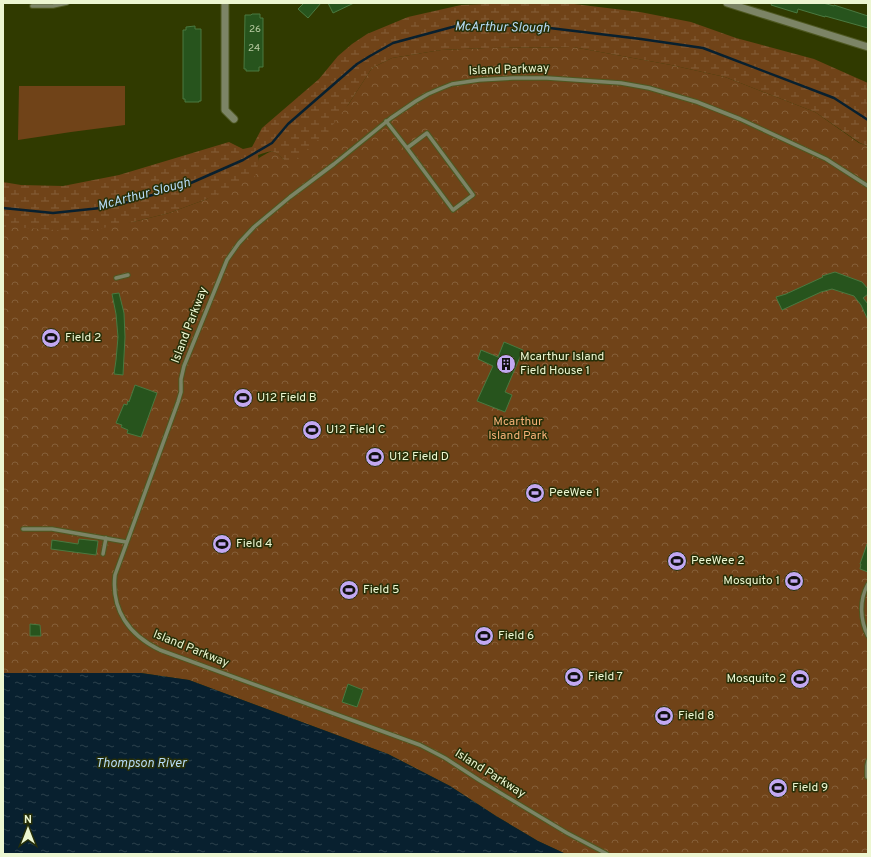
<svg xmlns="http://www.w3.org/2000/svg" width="871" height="857" viewBox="0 0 871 857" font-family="Overpass,sans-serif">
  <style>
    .grass { fill: #704318 }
    .forest { fill: url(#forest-crowns) }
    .wetland { fill: url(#wetland-marsh) }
    .water { fill: url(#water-ripples) }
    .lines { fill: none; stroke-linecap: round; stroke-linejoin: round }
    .stream { stroke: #08202f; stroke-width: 2.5 }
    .building { fill: #27541d; stroke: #4a7940 }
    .service-casing { stroke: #4e5821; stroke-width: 5.5 }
    .minor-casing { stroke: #4e5821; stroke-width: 9 }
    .service { stroke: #7c8466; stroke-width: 3.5 }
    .minor { stroke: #7c8466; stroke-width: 7 }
    .labels { text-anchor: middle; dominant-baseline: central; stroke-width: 3; stroke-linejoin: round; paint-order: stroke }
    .number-label { font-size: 10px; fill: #bbcea4 }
    .street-label { font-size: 12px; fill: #ecf6d1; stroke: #272f08 }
    .poi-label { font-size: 12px; fill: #ecf6d1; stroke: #272f08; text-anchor: start }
    .park-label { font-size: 12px; fill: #f5b077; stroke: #272f08 }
    .water-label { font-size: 13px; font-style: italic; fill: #b6dbf6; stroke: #272f08 }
  </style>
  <defs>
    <pattern id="forest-crowns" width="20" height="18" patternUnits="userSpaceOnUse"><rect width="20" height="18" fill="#704318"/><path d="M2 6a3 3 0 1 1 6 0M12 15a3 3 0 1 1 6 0" fill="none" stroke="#855f39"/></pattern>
    <pattern id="wetland-marsh" width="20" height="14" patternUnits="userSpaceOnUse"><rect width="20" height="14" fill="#704318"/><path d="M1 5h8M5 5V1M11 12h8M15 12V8" fill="none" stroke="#855f39"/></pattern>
    <pattern id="water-ripples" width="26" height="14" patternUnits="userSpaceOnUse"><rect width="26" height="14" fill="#08202f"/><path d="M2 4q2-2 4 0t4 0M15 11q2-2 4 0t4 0" fill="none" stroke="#2c414c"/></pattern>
  </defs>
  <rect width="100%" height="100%" fill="#303a00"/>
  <path class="grass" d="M 19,86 L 125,86 L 125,125 L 71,132 L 18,140 Z"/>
  <path class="forest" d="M 573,47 L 671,65 L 725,77 L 815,112 L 859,143 L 868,146 L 868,854 L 566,854 L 538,841 L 496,816 L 450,786 L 388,754 L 189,680 L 141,673 L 3,673 L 3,227 L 133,222 L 169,213 L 207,199 L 259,161 L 259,158 C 273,150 272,148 284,160 L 348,105 L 372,68 L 392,58 L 441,50 L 486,48 Z"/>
  <path class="wetland" d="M 510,3 L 566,3 L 640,12 L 691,22 L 736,38 L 814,59 L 868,83 L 868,146 L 860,143 L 815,112 L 725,77 L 671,65 L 573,47 L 486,48 L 441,50 L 392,58 L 372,68 L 348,105 L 329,130 L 294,161 L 284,160 C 273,149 273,150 258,155 L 259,161 L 255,177 L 207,199 L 169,213 L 133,222 L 83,232 L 12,227 L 3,227 L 3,182 L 21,185 L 63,186 L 119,175 L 229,142 L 243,149 L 252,147 L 262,128 L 319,79 L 338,56 L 352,44 L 367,34 L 408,17 L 461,5 Z"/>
  <path class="water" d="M 3,673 L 141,673 L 189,680 L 388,754 L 450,786 L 496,816 L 538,841 L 566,854 L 3,854 Z"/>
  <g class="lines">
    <path class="stream" d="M 3,208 L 53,213 L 110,207 L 184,186 L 243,160 L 272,143 L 288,124 L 357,64 L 370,56 L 393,43 L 456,26 L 490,25 L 533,26 L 641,39 L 703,48 L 834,98 L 868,120"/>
  </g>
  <g class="building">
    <path d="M 304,3 L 321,3 L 308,18 L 298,9 Z"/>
    <path d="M 328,3 L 354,3 L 333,13 Z"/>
    <path d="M 772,3 L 823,3 L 834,6 L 834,5 L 868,16 L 868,28 L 825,16 L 825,17 L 798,9 L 797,13 L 771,5 Z"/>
    <path d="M 252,14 L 260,14 L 260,18 L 263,18 L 263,67 L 259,67 L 259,71 L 246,71 L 246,69 L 244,69 L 245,15 L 251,15 Z"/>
    <path d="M 195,26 L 195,29 L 201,29 L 201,101 L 199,101 L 199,102 L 185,102 L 185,99 L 183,99 L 183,30 L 186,30 L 186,27 Z"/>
    <path d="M 835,272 L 862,282 L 868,289 L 868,294 L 863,298 L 868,304 L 868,320 L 861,305 L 854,296 L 832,289 L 821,292 L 782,310 L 776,297 L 786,294 L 823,277 L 822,276 Z"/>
    <path d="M 119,293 L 124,313 L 125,337 L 123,375 L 114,374 L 116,360 L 118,337 L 116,314 L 112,294 Z"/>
    <path d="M 504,342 L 523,350 L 505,392 L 512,395 L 505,412 L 477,401 L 493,366 L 478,359 L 481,350 L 498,357 Z"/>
    <path d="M 135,385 L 157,393 L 141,437 L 127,433 L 128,430 L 121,427 L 122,425 L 116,423 L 124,404 L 127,405 L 128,401 L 129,402 Z"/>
    <path d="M 79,539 L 98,541 L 96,555 L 51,549 L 52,540 L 78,544 Z"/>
    <path d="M 867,544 L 868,545 L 868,572 L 860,569 L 861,564 L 860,564 Z"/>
    <path d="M 30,624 L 40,625 L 41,636 L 30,636 Z"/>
    <path d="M 348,684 L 363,690 L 357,707 L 342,702 Z"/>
  </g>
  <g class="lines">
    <g class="service-casing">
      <g id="service">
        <path d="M 32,6 L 53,6 L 67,3"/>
        <path d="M 386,121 L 407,148 L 427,133 L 473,195 L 453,210 L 407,148"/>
        <path d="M 116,278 L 128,275"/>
        <path d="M 23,529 L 52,529 L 126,542"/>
        <path d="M 103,554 L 106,538"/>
        <path d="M 868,584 C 859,600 860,620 868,636"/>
        <path d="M 867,777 L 867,766 L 868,761"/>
        <path d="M 607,854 L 567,833 L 479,780 L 445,758 L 420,745 L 160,650 C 129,635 111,610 115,575 L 178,402 L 181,392 L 181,379 L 184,366 L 227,260 L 239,243 L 254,227 L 290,197 L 334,164 L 391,118 L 416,101 L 428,94 L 442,88 L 452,84 L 479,80 L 513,78 L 547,78 L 621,83 L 649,88 L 697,102 L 740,119 L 826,159 L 868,186"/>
      </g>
    </g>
    <g class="minor-casing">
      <g id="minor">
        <path d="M 225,3 L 225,110 L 234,119"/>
        <path d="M 727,3 L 868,47"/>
      </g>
    </g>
    <use href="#service" class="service"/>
    <use href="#minor" class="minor"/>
  </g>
  <defs>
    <g id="stadium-disc" transform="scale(1)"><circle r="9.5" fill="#c2a8f2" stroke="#272f08"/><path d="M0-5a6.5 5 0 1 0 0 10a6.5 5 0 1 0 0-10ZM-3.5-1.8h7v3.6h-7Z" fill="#111"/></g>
    <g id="building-disc" transform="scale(1)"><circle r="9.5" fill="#c2a8f2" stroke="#272f08"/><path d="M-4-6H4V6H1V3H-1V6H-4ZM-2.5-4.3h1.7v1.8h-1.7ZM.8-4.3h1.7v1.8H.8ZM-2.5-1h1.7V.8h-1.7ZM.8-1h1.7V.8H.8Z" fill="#111"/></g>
  </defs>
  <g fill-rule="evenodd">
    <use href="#stadium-disc" x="51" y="338"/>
    <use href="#building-disc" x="506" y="364"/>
    <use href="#stadium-disc" x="243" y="398"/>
    <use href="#stadium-disc" x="312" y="430"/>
    <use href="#stadium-disc" x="375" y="457"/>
    <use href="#stadium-disc" x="535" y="493"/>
    <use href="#stadium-disc" x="222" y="544"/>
    <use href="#stadium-disc" x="677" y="561"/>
    <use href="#stadium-disc" x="794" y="581"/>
    <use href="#stadium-disc" x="349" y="590"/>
    <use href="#stadium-disc" x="484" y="636"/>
    <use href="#stadium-disc" x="574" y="677"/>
    <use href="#stadium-disc" x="800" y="679"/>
    <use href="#stadium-disc" x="664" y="716"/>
    <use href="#stadium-disc" x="778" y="788"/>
  </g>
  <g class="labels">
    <g class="number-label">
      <text x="255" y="29">26</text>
      <text x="254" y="48">24</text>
    </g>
    <g class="street-label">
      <text transform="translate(509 70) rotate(-2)">Island Parkway</text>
      <text transform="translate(190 325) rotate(-69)">Island Parkway</text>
      <text transform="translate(191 649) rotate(22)">Island Parkway</text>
      <text transform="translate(490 774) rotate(32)">Island Parkway</text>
    </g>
    <g class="poi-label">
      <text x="65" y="338">Field 2</text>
      <text x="520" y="357">Mcarthur Island<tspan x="520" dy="14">Field House 1</tspan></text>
      <text x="257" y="398">U12 Field B</text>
      <text x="326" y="430">U12 Field C</text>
      <text x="389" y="457">U12 Field D</text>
      <text x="549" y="493">PeeWee 1</text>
      <text x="236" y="544">Field 4</text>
      <text x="691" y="561">PeeWee 2</text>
      <text x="780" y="581" text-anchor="end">Mosquito 1</text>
      <text x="363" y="590">Field 5</text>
      <text x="498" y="636">Field 6</text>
      <text x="588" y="677">Field 7</text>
      <text x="786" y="679" text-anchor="end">Mosquito 2</text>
      <text x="678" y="716">Field 8</text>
      <text x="792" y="788">Field 9</text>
    </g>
    <g class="park-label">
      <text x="518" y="422">Mcarthur<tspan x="518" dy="14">Island Park</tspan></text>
    </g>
    <g class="water-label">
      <text transform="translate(502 28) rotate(1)">McArthur Slough</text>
      <text transform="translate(144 195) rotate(-15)">McArthur Slough</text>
      <text x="141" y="764">Thompson River</text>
    </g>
  </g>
  <rect width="871" height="857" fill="none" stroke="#ecf6d1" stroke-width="8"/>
  <g transform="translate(28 829)" stroke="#272f08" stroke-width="3" paint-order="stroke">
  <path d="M0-3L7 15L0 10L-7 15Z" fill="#ecf6d1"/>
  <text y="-6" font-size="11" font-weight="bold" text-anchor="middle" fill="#ecf6d1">N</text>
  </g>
</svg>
